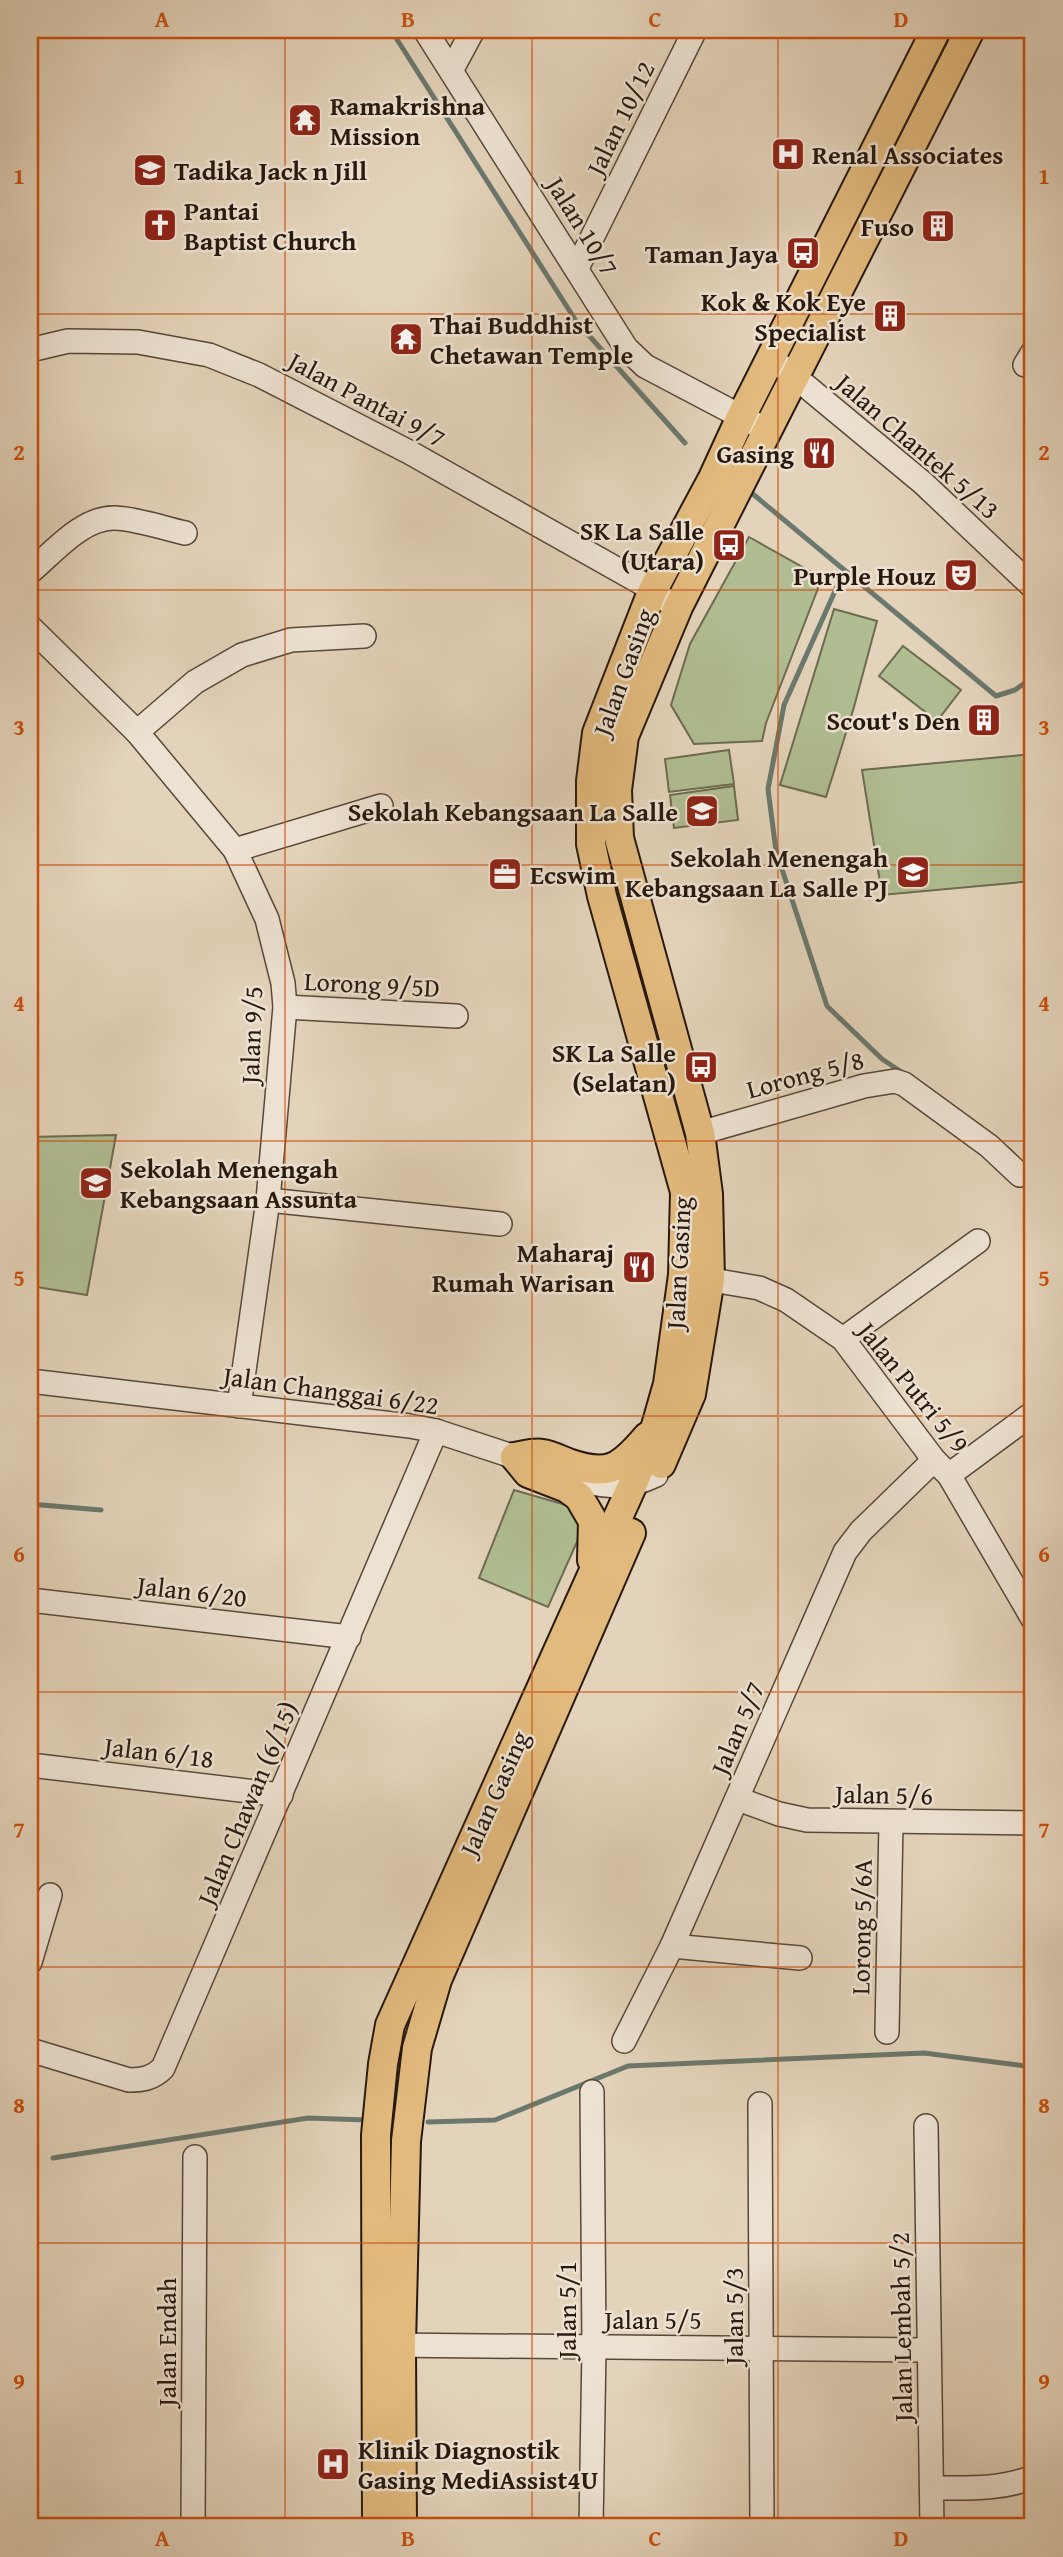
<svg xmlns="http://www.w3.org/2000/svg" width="1063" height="2557" viewBox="0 0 1063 2557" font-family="'Gentium Book Plus',serif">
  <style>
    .green { fill: #b0bd92; stroke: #6c6b50; stroke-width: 2 }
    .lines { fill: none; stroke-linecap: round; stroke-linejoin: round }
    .stream { stroke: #6a786d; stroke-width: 5 }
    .minor-casing { stroke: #574839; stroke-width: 26 }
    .major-casing { stroke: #28190e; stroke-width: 32 }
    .minor { stroke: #ede2d2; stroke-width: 23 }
    .major { stroke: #e2ba7d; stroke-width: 28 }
    .grid { fill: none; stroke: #cb4f0c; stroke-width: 2; stroke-opacity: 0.55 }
    .labels { text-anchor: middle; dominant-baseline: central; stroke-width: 5; stroke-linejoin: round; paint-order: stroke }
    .poi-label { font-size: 26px; font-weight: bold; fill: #28190e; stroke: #ede2d2; text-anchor: end }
    .street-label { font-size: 26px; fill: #28190e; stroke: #ede2d2 }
    .neatline { fill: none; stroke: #cb4f0c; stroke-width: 2.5 }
    .grid-label { font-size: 23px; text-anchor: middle; font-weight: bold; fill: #cb4f0c }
  </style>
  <rect width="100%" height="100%" fill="#e3d3ba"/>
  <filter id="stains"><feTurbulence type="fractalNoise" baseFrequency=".00286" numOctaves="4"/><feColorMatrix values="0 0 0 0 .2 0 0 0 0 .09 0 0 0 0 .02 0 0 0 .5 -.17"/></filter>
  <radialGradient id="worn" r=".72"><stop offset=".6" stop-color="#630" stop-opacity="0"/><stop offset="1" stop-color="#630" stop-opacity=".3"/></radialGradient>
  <g class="green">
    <path d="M 749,537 L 822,578 L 766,723 L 762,741 L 694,744 L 671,705 L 690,644 Z"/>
    <path d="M 834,609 L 877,621 L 854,707 L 826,797 L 780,785 Z"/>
    <path d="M 903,646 L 961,690 L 937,721 L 879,676 Z"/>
    <path d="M 729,750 L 734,784 L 669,792 L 665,759 Z"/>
    <path d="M 1033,754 L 1033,881 L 882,895 L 862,770 Z"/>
    <path d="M 734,786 L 738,820 L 674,828 L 670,795 Z"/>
    <path d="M 116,1135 L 87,1295 L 30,1286 L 30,1137 Z"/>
    <path d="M 514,1490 L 573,1507 L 584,1526 L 548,1607 L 479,1578 Z"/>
  </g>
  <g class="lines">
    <g class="stream">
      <path d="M 391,30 L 576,321 L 685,443"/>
      <path d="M 748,490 L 996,696 L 1015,690 L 1033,677"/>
      <path d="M 844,571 L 784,705 L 768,789 L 776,851 L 827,1006 L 882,1059 L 903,1073"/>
      <path d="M 30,1504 L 101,1510"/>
      <path d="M 428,2122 L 495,2120 L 628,2066 L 924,2053 L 1033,2067"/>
      <path d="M 53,2158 L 308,2118 L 366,2120"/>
    </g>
    <g class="minor-casing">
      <g id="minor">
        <path d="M 425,30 L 626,348 L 645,366 L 757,425"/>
        <path d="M 452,69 L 473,30"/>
        <path d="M 577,268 L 695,30"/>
        <path d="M 30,350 L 68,341 L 138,342 L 209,355 L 259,375 L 409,452 L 645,585 L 652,592 L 666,600"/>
        <path d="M 1025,365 L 1033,352"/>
        <path d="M 783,367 L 923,483 L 1033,587"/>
        <path d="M 30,572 C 53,553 82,517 115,518 C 138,519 163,528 185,533"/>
        <path d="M 30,627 L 137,732 L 235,850 L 267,919 L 283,983 L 285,1007 L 268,1200 L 239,1406"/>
        <path d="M 137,732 L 195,682 L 242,655 L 291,640 L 364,636"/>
        <path d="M 235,850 L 381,806"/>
        <path d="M 285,1007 L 456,1016"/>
        <path d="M 700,1133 L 864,1086 L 895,1081 L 904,1084 L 989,1146 L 1020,1175"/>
        <path d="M 268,1200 L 500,1224"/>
        <path d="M 694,1277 L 759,1288 L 786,1300 L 843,1339 L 934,1460 L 949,1475 L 1033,1619"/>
        <path d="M 843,1339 L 978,1241"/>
        <path d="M 30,1381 L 410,1426 L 436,1431 L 530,1462"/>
        <path d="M 565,1475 C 598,1487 624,1491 656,1475"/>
        <path d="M 949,1475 L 1033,1413"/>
        <path d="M 30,1600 L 349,1637"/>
        <path d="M 30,1765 L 281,1795"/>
        <path d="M 738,1799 L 779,1814 L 807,1820 L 1033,1823"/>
        <path d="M 672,1946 L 800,1958"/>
        <path d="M 30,1962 L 50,1895"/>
        <path d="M 887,2032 L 891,1822"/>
        <path d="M 624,2041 L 672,1946 L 845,1552 L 861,1531 L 934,1460"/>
        <path d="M 30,2050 L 129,2080 C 143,2080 153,2078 163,2068 L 436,1431"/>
        <path d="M 760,2104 L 762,2527"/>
        <path d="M 926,2126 L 932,2527"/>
        <path d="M 387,2345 L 929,2350"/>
        <path d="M 933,2488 C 967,2488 1001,2490 1033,2477"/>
        <path d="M 193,2527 L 195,2157"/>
        <path d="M 591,2527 L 594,2347 L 592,2092"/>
      </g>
    </g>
    <g class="major-casing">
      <g id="major">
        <path d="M 515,1457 C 523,1456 534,1452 542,1454 C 550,1455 560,1460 568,1463 C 608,1477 620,1469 647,1437"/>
        <path d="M 515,1457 L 528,1473 L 567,1488 L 579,1497 L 593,1521 L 592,1560"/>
        <path d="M 661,1464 L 691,1394 L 710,1279 L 708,1194 L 700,1133 L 619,838 L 617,790 L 624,736 L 678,607 L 970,30"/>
        <path d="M 377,2527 L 376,2135 L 383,2064 L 390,2025 L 632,1486 L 656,1426 L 668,1384 L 683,1275 L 685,1192 L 602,896 L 591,844 L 591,781 L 597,733 L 652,592 L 713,478 L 741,417 L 936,30"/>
        <path d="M 402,2527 L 401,2345 L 406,2141 L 417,2048 L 437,1980 L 631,1533"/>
      </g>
    </g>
    <use href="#minor" class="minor"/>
    <use href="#major" class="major"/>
  </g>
  <path class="grid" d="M 285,30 L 285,2527M 532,30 L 532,2527M 778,30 L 778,2527M 30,314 L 1033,314M 30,590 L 1033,590M 30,865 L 1033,865M 30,1141 L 1033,1141M 30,1416 L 1033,1416M 30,1692 L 1033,1692M 30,1967 L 1033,1967M 30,2243 L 1033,2243"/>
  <defs>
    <g id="temple-square" transform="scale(1.75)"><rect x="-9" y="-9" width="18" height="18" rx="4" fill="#8f2418" stroke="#ede2d2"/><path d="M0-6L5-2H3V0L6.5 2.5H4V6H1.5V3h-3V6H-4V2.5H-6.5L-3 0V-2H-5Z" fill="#fff"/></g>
    <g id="hospital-square" transform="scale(1.75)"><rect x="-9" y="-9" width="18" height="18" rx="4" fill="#8f2418" stroke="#ede2d2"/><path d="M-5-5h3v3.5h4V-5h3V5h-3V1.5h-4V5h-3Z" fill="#fff"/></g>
    <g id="school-square" transform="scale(1.75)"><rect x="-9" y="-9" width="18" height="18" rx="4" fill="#8f2418" stroke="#ede2d2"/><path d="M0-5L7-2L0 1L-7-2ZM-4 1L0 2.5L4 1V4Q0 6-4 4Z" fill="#fff"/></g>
    <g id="church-square" transform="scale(1.75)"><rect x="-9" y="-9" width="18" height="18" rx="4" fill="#8f2418" stroke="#ede2d2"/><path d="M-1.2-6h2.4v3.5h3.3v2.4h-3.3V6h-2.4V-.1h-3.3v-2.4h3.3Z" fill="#fff"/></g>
    <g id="building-square" transform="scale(1.75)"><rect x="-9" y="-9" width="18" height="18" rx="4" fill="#8f2418" stroke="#ede2d2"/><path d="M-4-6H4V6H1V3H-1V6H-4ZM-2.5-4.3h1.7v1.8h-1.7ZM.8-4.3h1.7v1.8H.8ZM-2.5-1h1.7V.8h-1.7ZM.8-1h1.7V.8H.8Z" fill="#fff"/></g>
    <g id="bus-square" transform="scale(1.75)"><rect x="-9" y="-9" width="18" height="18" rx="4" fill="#8f2418" stroke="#ede2d2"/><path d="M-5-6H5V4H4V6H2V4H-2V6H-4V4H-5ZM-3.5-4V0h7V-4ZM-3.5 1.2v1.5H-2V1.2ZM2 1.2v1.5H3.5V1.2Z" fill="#fff"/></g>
    <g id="restaurant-square" transform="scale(1.75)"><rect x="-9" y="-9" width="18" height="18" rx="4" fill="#8f2418" stroke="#ede2d2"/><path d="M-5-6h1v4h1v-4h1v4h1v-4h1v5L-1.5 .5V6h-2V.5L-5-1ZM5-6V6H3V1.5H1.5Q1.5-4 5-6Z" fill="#fff"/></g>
    <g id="theatre-square" transform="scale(1.75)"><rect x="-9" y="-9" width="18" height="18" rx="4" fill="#8f2418" stroke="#ede2d2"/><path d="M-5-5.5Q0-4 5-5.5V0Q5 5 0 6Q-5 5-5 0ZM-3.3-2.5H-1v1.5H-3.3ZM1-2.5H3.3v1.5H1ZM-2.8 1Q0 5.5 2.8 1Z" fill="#fff"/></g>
    <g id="office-square" transform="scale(1.75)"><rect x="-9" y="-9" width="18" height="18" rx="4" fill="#8f2418" stroke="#ede2d2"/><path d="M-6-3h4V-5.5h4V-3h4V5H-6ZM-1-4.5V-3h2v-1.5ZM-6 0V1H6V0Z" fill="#fff"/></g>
  </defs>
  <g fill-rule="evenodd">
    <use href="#temple-square" x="305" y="120"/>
    <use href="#hospital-square" x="788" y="154"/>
    <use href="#school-square" x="150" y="170"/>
    <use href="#church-square" x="160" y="225"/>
    <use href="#building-square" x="938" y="226"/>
    <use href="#bus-square" x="803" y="253"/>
    <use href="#building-square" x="890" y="316"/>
    <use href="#temple-square" x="406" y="339"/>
    <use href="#restaurant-square" x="819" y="453"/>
    <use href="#bus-square" x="729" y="545"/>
    <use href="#theatre-square" x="961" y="575"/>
    <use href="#building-square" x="984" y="720"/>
    <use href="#school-square" x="702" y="811"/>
    <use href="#school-square" x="913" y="872"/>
    <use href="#office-square" x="505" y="874"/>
    <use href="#bus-square" x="701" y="1067"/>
    <use href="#school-square" x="96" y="1183"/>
    <use href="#restaurant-square" x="639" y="1267"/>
    <use href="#hospital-square" x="333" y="2464"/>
  </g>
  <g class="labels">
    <g class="poi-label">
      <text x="330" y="105" text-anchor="start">Ramakrishna<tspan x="330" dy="30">Mission</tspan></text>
      <text x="812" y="154" text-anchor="start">Renal Associates</text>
      <text x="174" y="170" text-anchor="start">Tadika Jack n Jill</text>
      <text x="184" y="210" text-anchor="start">Pantai<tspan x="184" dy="30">Baptist Church</tspan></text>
      <text x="914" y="226">Fuso</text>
      <text x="778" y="253">Taman Jaya</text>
      <text x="866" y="301">Kok &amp; Kok Eye<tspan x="866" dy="30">Specialist</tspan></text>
      <text x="430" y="324" text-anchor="start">Thai Buddhist<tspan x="430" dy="30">Chetawan Temple</tspan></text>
      <text x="794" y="453">Gasing</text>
      <text x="704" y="530">SK La Salle<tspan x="704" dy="30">(Utara)</tspan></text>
      <text x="936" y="575">Purple Houz</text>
      <text x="960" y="720">Scout's Den</text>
      <text x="678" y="811">Sekolah Kebangsaan La Salle</text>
      <text x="888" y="857">Sekolah Menengah<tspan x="888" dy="30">Kebangsaan La Salle PJ</tspan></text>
      <text x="530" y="874" text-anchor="start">Ecswim</text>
      <text x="676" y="1052">SK La Salle<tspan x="676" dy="30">(Selatan)</tspan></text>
      <text x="120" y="1168" text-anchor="start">Sekolah Menengah<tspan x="120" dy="30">Kebangsaan Assunta</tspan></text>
      <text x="614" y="1252">Maharaj<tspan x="614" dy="30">Rumah Warisan</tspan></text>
      <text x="358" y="2449" text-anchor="start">Klinik Diagnostik<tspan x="358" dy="30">Gasing MediAssist4U</tspan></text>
    </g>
    <g class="street-label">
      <text transform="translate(620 118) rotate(-64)">Jalan 10/12</text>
      <text transform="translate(583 226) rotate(58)">Jalan 10/7</text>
      <text transform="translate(367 399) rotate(28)">Jalan Pantai 9/7</text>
      <text transform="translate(918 446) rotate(41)">Jalan Chantek 5/13</text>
      <text transform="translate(623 672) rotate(-70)">Jalan Gasing</text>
      <text transform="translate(372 984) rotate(3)">Lorong 9/5D</text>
      <text transform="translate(251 1035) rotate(-88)">Jalan 9/5</text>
      <text transform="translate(805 1074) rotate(-15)">Lorong 5/8</text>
      <text transform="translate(678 1263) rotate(-87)">Jalan Gasing</text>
      <text transform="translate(914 1387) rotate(51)">Jalan Putri 5/9</text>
      <text transform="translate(331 1390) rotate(8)">Jalan Changgai 6/22</text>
      <text transform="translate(192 1591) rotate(7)">Jalan 6/20</text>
      <text transform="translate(737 1728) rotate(-67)">Jalan 5/7</text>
      <text transform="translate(159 1752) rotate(7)">Jalan 6/18</text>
      <text transform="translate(494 1793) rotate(-66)">Jalan Gasing</text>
      <text transform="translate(884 1794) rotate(1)">Jalan 5/6</text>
      <text transform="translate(247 1803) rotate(-67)">Jalan Chawan (6/15)</text>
      <text transform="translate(861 1927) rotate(-89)">Lorong 5/6A</text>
      <text transform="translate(566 2310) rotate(-90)">Jalan 5/1</text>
      <text transform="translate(733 2316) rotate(-90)">Jalan 5/3</text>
      <text x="653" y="2319">Jalan 5/5</text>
      <text transform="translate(901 2327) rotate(-91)">Jalan Lembah 5/2</text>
      <text transform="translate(166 2342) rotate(-90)">Jalan Endah</text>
    </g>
  </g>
  <rect width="1063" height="2557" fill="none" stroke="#e3d3ba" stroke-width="77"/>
  <rect x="38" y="38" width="986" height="2480" class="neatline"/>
  <g class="grid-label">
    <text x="162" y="27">A</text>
    <text x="408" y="27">B</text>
    <text x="655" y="27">C</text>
    <text x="901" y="27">D</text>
    <text x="19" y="184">1</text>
    <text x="1044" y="184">1</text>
    <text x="19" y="460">2</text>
    <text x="1044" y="460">2</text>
    <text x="19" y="735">3</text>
    <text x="1044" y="735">3</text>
    <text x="19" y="1011">4</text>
    <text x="1044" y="1011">4</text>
    <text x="19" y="1286">5</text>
    <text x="1044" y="1286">5</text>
    <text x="19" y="1562">6</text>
    <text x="1044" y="1562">6</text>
    <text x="19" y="1838">7</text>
    <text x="1044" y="1838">7</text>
    <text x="19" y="2113">8</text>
    <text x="1044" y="2113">8</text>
    <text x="19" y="2389">9</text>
    <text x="1044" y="2389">9</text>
    <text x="162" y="2546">A</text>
    <text x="408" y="2546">B</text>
    <text x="655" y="2546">C</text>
    <text x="901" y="2546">D</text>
  </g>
  <rect width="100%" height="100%" filter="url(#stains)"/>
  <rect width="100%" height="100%" fill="url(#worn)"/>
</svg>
